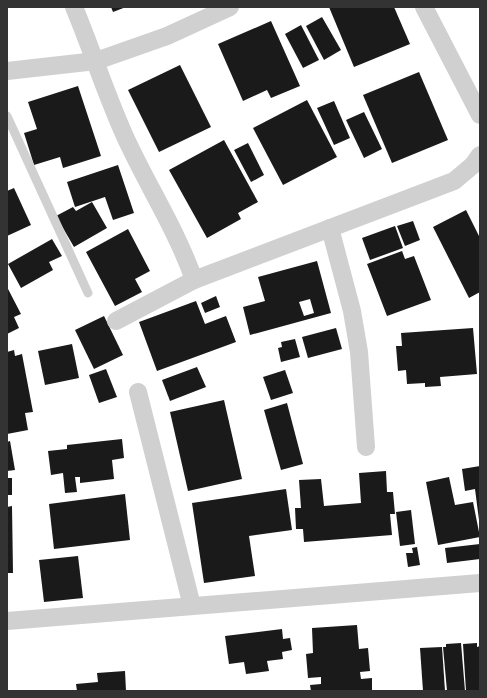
<svg xmlns="http://www.w3.org/2000/svg" width="487" height="698" viewBox="0 0 487 698" font-family="Roboto,sans-serif">
  <style>
    .building { fill: #1a1a1a; fill-rule: evenodd }
    .lines { fill: none; stroke-linecap: round; stroke-linejoin: round }
    .service { stroke: #d0d0d0; stroke-width: 9 }
    .minor { stroke: #d0d0d0; stroke-width: 18 }
  </style>
  <rect width="100%" height="100%" fill="#fff"/>
  <g class="building">
    <path d="M 111,7 L 126,7 L 113,12 Z"/>
    <path d="M 329,7 L 394,7 L 410,44 L 354,67 Z"/>
    <path d="M 322,17 L 341,50 L 324,60 L 306,26 Z"/>
    <path d="M 271,21 L 300,86 L 271,98 L 267,90 L 243,101 L 218,44 Z"/>
    <path d="M 301,25 L 319,60 L 303,68 L 285,34 Z"/>
    <path d="M 180,65 L 211,127 L 159,152 L 128,90 Z"/>
    <path d="M 419,72 L 448,140 L 392,163 L 363,95 Z"/>
    <path d="M 78,86 L 101,156 L 63,168 L 60,157 L 34,165 L 24,133 L 37,129 L 28,102 Z"/>
    <path d="M 307,100 L 337,157 L 283,185 L 253,128 Z"/>
    <path d="M 334,101 L 350,138 L 334,145 L 317,108 Z"/>
    <path d="M 364,112 L 382,149 L 364,158 L 346,120 Z"/>
    <path d="M 224,140 L 258,202 L 238,213 L 241,219 L 207,238 L 169,170 Z"/>
    <path d="M 248,143 L 264,175 L 251,182 L 234,150 Z"/>
    <path d="M 118,165 L 134,213 L 113,220 L 105,197 L 75,207 L 67,182 Z"/>
    <path d="M 14,188 L 31,225 L 7,236 L 7,191 Z"/>
    <path d="M 92,202 L 107,228 L 74,247 L 56,216 L 73,207 L 76,211 Z"/>
    <path d="M 466,210 L 480,238 L 480,292 L 469,298 L 433,227 Z"/>
    <path d="M 413,221 L 420,240 L 405,246 L 397,226 Z"/>
    <path d="M 395,226 L 403,248 L 370,260 L 362,238 Z"/>
    <path d="M 128,229 L 150,271 L 135,279 L 142,292 L 115,306 L 86,252 Z"/>
    <path d="M 52,239 L 62,256 L 49,262 L 53,270 L 21,288 L 8,264 Z"/>
    <path d="M 402,251 L 405,259 L 414,256 L 431,300 L 387,316 L 367,264 Z"/>
    <path d="M 317,261 L 331,313 L 250,335 L 243,307 L 265,301 L 258,277 ZM 310,299 L 314,313 L 304,316 L 299,302 Z"/>
    <path d="M 7,287 L 21,314 L 14,317 L 19,328 L 7,334 Z"/>
    <path d="M 216,296 L 220,307 L 205,313 L 201,303 Z"/>
    <path d="M 196,301 L 205,324 L 226,316 L 236,342 L 157,371 L 139,322 Z"/>
    <path d="M 104,316 L 123,355 L 94,369 L 75,330 Z"/>
    <path d="M 336,328 L 342,349 L 308,358 L 302,337 Z"/>
    <path d="M 473,328 L 477,374 L 440,377 L 441,386 L 425,387 L 425,383 L 407,384 L 406,370 L 398,371 L 396,346 L 402,346 L 401,333 Z"/>
    <path d="M 295,339 L 300,357 L 281,362 L 278,348 L 282,347 L 281,342 Z"/>
    <path d="M 72,344 L 79,378 L 45,385 L 38,351 Z"/>
    <path d="M 14,350 L 15,356 L 22,354 L 33,412 L 25,413 L 28,430 L 7,434 L 7,352 Z"/>
    <path d="M 197,367 L 206,387 L 170,401 L 162,380 Z"/>
    <path d="M 106,369 L 117,397 L 99,403 L 89,375 Z"/>
    <path d="M 285,370 L 293,393 L 271,400 L 263,377 Z"/>
    <path d="M 224,400 L 242,479 L 188,491 L 170,412 Z"/>
    <path d="M 287,403 L 303,464 L 281,470 L 264,410 Z"/>
    <path d="M 122,439 L 124,458 L 112,460 L 114,479 L 80,483 L 80,477 L 75,477 L 77,492 L 65,493 L 63,473 L 51,475 L 48,451 L 67,449 L 67,445 Z"/>
    <path d="M 10,441 L 15,470 L 7,471 L 7,442 Z"/>
    <path d="M 480,466 L 480,519 L 479,520 L 475,489 L 465,491 L 462,469 Z"/>
    <path d="M 386,471 L 387,492 L 393,492 L 395,514 L 390,514 L 392,535 L 304,542 L 303,529 L 296,529 L 295,508 L 301,508 L 299,480 L 321,479 L 324,506 L 361,503 L 359,473 Z"/>
    <path d="M 449,477 L 455,505 L 473,502 L 480,537 L 438,545 L 426,482 Z"/>
    <rect x="7" y="478" width="5" height="17"/>
    <path d="M 286,489 L 292,530 L 249,536 L 255,576 L 204,583 L 192,503 Z"/>
    <path d="M 125,494 L 130,540 L 54,549 L 49,504 Z"/>
    <path d="M 12,506 L 13,573 L 7,573 L 7,507 Z"/>
    <path d="M 411,510 L 415,544 L 400,546 L 396,512 Z"/>
    <path d="M 480,544 L 480,559 L 447,563 L 445,548 Z"/>
    <path d="M 417,547 L 420,565 L 408,567 L 406,553 L 413,553 L 412,548 Z"/>
    <path d="M 78,556 L 83,598 L 44,602 L 39,560 Z"/>
    <path d="M 357,625 L 359,649 L 368,648 L 370,671 L 360,672 L 361,679 L 372,678 L 372,691 L 311,691 L 310,685 L 321,684 L 321,677 L 308,678 L 306,654 L 313,653 L 312,628 Z"/>
    <path d="M 282,629 L 283,639 L 290,638 L 292,650 L 282,652 L 283,659 L 267,661 L 269,671 L 246,674 L 244,662 L 229,664 L 225,636 Z"/>
    <path d="M 461,643 L 465,691 L 447,691 L 443,647 L 446,647 L 446,644 Z"/>
    <path d="M 477,643 L 477,647 L 480,646 L 480,691 L 466,691 L 463,644 Z"/>
    <path d="M 442,647 L 445,691 L 423,691 L 420,648 Z"/>
    <path d="M 125,671 L 126,691 L 77,691 L 76,684 L 98,682 L 97,673 Z"/>
  </g>
  <g class="lines">
    <path class="service" d="M 7,116 L 88,293"/>
    <g class="minor">
      <path d="M 74,7 C 91,48 105,91 123,132 C 145,182 176,228 194,280 L 454,181 L 473,165 L 480,155"/>
      <path d="M 424,7 L 480,115"/>
      <path d="M 7,71 L 96,61 L 167,36 L 230,7"/>
      <path d="M 330,228 L 352,311 L 359,352 L 366,447"/>
      <path d="M 116,321 L 194,280"/>
      <path d="M 138,392 L 192,606"/>
      <path d="M 7,621 L 480,583"/>
    </g>
  </g>
  <rect width="487" height="698" fill="none" stroke="#333333" stroke-width="16"/>
</svg>
